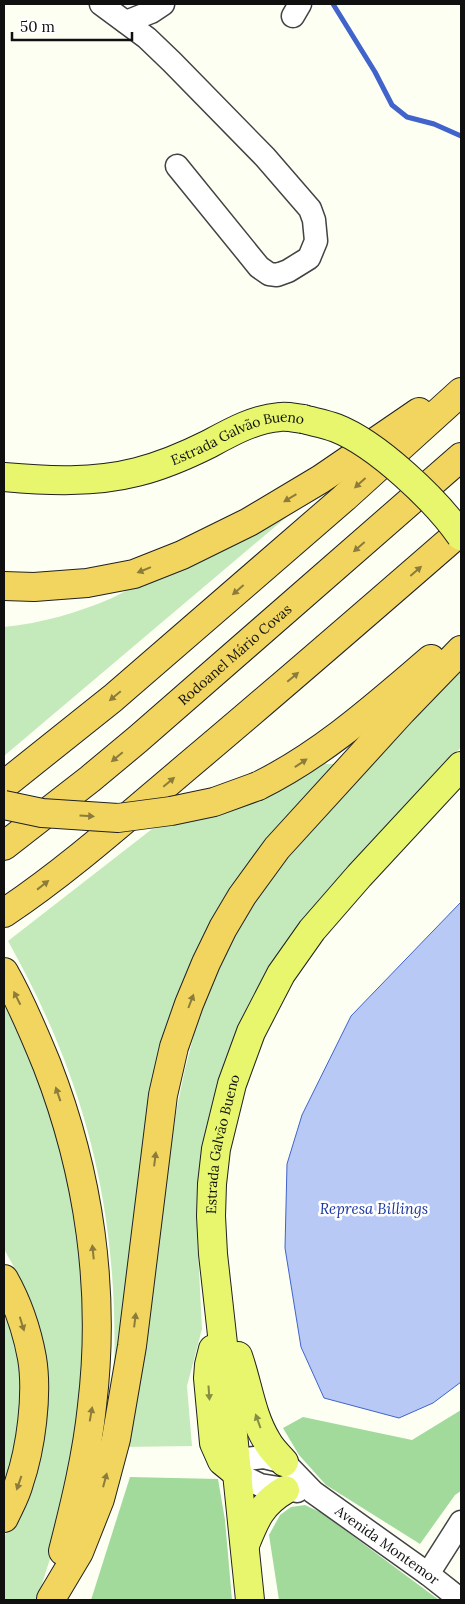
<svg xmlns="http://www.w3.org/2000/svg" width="465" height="1604" viewBox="0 0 465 1604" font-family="Lora,serif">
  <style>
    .green { fill: #c4eabc }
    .forest { fill: #a2da9c }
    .water { fill: #b8c9f6; stroke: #4063cc }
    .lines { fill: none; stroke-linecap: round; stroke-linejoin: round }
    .stream { stroke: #4063cc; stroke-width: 5 }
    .minor-casing { stroke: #434343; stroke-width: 25 }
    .major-casing { stroke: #212121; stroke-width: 30 }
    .highway-casing { stroke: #212121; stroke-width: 30 }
    .minor { stroke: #fff; stroke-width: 22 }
    .major { stroke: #e7f66c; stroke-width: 28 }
    .highway { stroke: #f2d55e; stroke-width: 28 }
    .major-bridge-casing { stroke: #212121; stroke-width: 30; stroke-linecap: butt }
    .highway-bridge-casing { stroke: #212121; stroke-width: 30; stroke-linecap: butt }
    .major-bridge { stroke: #e7f66c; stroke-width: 28 }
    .highway-bridge { stroke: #f2d55e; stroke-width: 28 }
    .oneway { fill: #8c7c3b }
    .oneway2 { fill: #868e43 }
    .labels { text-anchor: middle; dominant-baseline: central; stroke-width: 5; stroke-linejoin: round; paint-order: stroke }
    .street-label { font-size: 14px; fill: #101010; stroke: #fff }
    .water-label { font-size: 15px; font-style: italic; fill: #1a36a1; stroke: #fff }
  </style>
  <rect width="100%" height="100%" fill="#fdfff3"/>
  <g class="green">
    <path d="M 309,498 L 4,756 L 4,627 C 42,623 77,613 112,598 Z"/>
    <path d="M 461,666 L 461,747 L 334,885 L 314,910 L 199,1194 L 197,1231 L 202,1329 L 187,1386 L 192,1446 L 121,1447 L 150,1290 L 177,1107 L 185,1069 L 195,1031 L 208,994 L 223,958 L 241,923 L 281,861 Z"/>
    <path d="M 325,756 L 326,764 L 336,764 L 242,878 L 149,1158 L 114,1374 C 119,1212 87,1082 8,941 L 152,829 L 202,819 L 226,812 Z"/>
    <path d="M 4,993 L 36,1055 L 81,1211 L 87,1385 L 59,1530 L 37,1600 L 4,1600 L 4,1537 L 29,1492 L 46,1370 L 39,1329 L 25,1287 L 4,1249 Z"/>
    <path d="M 4,1290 L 21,1344 L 25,1425 L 4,1495 Z"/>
  </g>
  <g class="forest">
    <path d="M 461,1410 L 461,1491 L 455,1495 L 420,1544 L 326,1485 L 299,1455 L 283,1428 L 303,1417 L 412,1440 Z"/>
    <path d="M 130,1477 L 218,1479 L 225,1520 L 232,1600 L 91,1600 Z"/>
    <path d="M 305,1505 L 322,1513 L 439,1600 L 279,1600 L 269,1535 L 280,1515 L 291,1507 Z"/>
  </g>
  <path class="water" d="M 461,902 L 461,1382 L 433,1403 L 399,1418 L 324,1398 L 301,1347 L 285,1248 L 287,1164 L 302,1115 L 351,1016 Z"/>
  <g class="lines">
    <path class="stream" d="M 333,4 L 375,72 L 392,105 L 407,117 L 434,124 L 461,136"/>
    <g class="minor-casing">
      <g id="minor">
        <path d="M 101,4 L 147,38 L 172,62 L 265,157 L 310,209 L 314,220 L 316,241 L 309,258 L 288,271 L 277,275 L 269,274 L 259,267 L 177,166"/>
        <path d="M 293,16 L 300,4"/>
        <path d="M 126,22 L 151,12 L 163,4"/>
        <path id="s1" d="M 236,1461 L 246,1459 L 264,1457 L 284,1462 L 313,1492 L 428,1574 L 461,1600"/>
        <path d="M 238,1474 L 260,1485 L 297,1491"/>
        <path d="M 428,1574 L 461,1522"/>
      </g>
    </g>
    <g class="major-casing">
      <g id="major">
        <path id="s2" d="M 4,477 C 48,481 94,483 137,472 C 161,466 187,455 209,444 C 231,432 254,419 280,417 C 287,416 295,418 303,419"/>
        <path d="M 213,1349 L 209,1365 L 208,1378 L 214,1443 L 222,1461 L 238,1474"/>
        <path d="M 238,1356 C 248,1384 251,1415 267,1441 C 271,1449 278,1455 284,1462"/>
        <path d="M 245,1545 C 255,1520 261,1504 285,1490"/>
        <path id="s3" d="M 250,1600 L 233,1434 L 213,1254 L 211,1216 L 212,1184 L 216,1149 L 232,1084 L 251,1032 L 281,974 L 312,930 L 359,876 L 461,766"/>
      </g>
    </g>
    <g class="highway-casing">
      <g id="highway">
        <path d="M 4,586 L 34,587 L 87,583 L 134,574 L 182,555 L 249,522 L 321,479 L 419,412"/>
        <path d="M 4,785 L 113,698 L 344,498 L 461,392"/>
        <path d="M 258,786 C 323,754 377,705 431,659"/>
        <path id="s4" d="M 4,846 L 90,779 L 138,739 L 461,457"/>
        <path d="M 4,913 C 67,871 125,819 183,770 C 277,691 369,611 461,531"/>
        <path d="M 4,972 C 21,1002 34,1033 47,1065 C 89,1173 106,1290 92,1406 C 87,1455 75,1504 63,1551"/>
        <path d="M 4,1279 C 17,1302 27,1331 32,1358 C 38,1394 31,1448 19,1483 C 16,1495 9,1507 4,1518"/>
        <path d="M 51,1599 L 79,1552 L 100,1499 L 116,1439 L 132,1346 L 163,1095 L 174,1047 L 189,1004 L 206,963 L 223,928 L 242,896 L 277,848 L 402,711 L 461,650"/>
      </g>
    </g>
    <use href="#minor" class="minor"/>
    <use href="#major" class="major"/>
    <use href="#highway" class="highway"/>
    <g class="major-bridge-casing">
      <path id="major-bridge" d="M 303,419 C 314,422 326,424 336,428 C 377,444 436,500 461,536"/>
    </g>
    <g class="highway-bridge-casing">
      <path id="highway-bridge" d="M 4,805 L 42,813 L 118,818 L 171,811 L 214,802 L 258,786"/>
    </g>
    <use href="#major-bridge" class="major-bridge"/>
    <use href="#highway-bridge" class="highway-bridge"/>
  </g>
  <defs><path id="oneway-solid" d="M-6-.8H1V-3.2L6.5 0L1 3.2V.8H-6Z" transform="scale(1.25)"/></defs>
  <g class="oneway">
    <use href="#oneway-solid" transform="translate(360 483) rotate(138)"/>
    <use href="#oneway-solid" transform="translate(290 498) rotate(149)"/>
    <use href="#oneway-solid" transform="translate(359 547) rotate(139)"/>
    <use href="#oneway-solid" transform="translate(144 570) rotate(158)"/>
    <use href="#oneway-solid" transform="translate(416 571) rotate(-41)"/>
    <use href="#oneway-solid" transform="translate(238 590) rotate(139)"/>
    <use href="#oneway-solid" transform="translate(293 677) rotate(-40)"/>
    <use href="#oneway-solid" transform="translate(115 696) rotate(140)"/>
    <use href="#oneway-solid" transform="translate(117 757) rotate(140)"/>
    <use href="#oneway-solid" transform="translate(301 763) rotate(-34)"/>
    <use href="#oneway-solid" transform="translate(169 782) rotate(-40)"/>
    <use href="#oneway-solid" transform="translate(87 816) rotate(3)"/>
    <use href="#oneway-solid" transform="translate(43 885) rotate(-38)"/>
    <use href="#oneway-solid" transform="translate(17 998) rotate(-117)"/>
    <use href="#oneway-solid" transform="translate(191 1001) rotate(-69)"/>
    <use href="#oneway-solid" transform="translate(58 1094) rotate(-109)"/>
    <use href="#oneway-solid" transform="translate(155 1159) rotate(-83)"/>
    <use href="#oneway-solid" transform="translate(93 1252) rotate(-96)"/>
    <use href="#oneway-solid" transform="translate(135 1320) rotate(-83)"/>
    <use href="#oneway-solid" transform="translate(22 1324) rotate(73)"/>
    <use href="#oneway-solid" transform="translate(91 1414) rotate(-80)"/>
    <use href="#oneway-solid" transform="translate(105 1480) rotate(-75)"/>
    <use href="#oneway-solid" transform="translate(19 1483) rotate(109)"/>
  </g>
  <g class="oneway2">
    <use href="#oneway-solid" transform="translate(209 1393) rotate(86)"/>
    <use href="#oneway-solid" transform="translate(258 1421) rotate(-110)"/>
  </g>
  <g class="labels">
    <g class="street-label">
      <text stroke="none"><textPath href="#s2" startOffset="241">Estrada Galvão Bueno</textPath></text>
      <text stroke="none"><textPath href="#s4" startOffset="300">Rodoanel Mário Covas</textPath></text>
      <text stroke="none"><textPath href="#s3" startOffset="459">Estrada Galvão Bueno</textPath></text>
      <text stroke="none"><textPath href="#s1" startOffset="182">Avenida Montemor</textPath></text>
    </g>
    <g class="water-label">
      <text x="374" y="1208">Represa Billings</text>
    </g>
  </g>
  <rect width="465" height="1604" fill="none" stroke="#101010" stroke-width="10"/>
  <path d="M12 32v8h120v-8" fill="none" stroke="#101010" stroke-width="2.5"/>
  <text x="20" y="32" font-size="15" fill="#101010" stroke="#ffffff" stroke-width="4" paint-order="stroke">50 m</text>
</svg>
